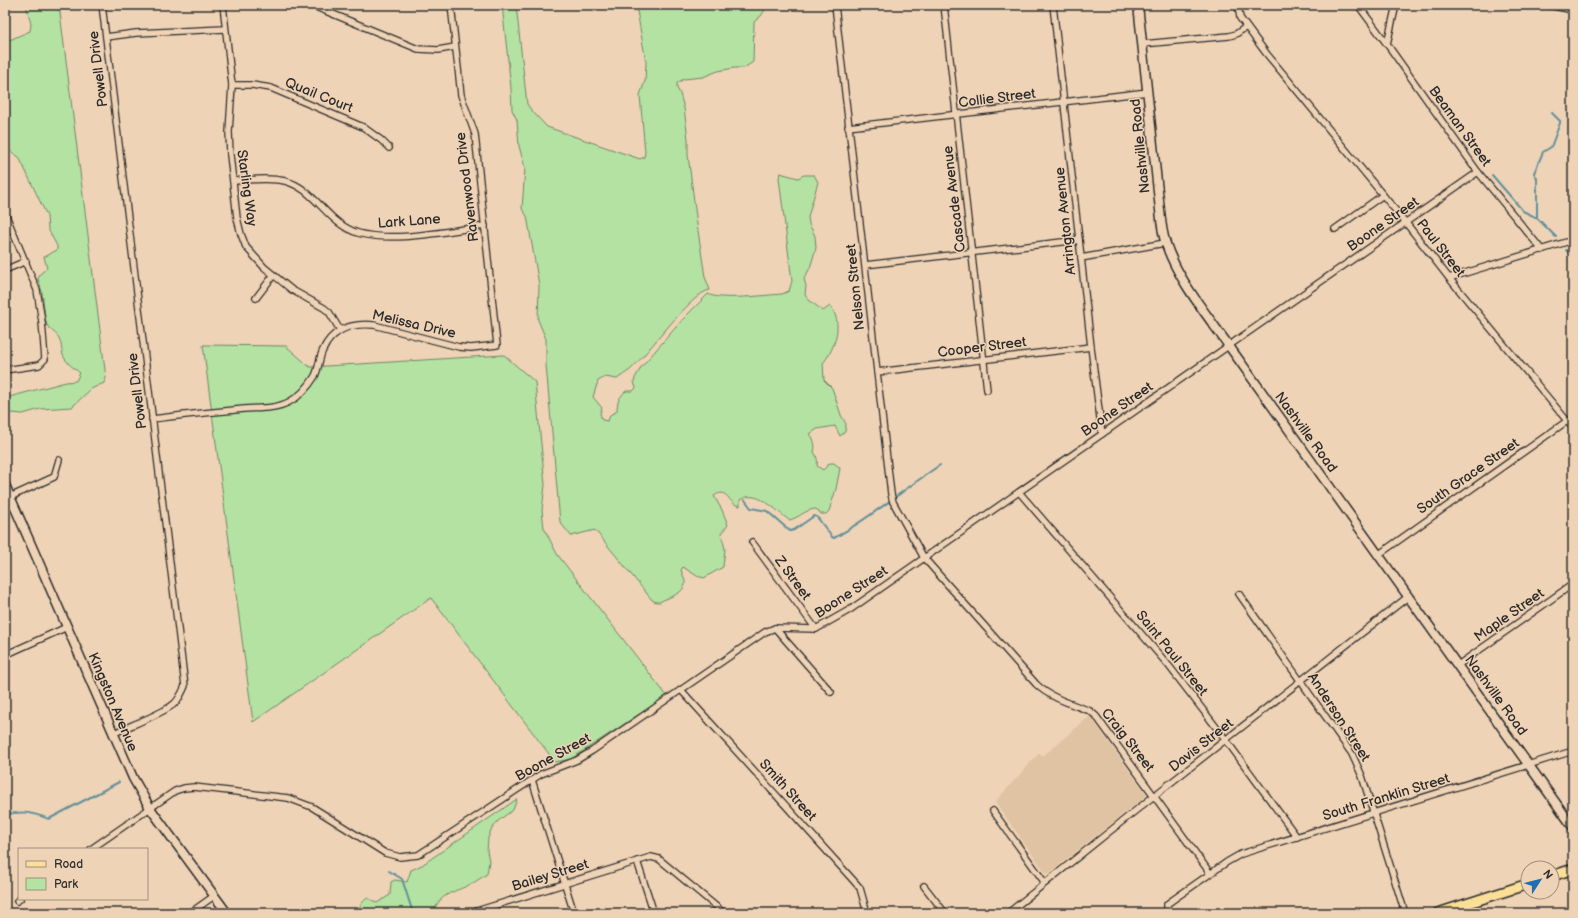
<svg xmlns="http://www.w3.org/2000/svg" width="1578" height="918" viewBox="0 0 1578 918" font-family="'Balsamiq Sans',sans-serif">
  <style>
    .built { fill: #e0c3a3 }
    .green { fill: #b3e2a2; stroke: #6f8666 }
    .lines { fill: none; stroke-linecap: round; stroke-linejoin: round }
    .stream { stroke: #62909b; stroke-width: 2 }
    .street-casing { stroke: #2b2b2b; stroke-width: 8 }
    .secondary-casing { stroke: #2b2b2b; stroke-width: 11 }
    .primary-casing { stroke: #2b2b2b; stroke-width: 12 }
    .street { stroke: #efd3b6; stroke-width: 5.5 }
    .secondary { stroke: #efd3b6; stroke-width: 8 }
    .primary { stroke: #fbdf96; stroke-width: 9 }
    .labels { text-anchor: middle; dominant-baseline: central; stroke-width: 3; stroke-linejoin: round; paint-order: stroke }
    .street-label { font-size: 14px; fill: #2b2b2b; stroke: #efd3b6 }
  </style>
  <rect width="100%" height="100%" fill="#efd3b6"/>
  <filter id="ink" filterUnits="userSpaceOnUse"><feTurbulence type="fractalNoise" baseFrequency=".025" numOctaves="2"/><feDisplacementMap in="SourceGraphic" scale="8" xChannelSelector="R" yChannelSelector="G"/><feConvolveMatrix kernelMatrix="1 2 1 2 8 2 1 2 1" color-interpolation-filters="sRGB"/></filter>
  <g filter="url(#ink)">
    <path class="built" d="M 1090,716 L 1147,795 L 1047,875 L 995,802 L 1039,753 L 1043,756 Z"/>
    <g class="green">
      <path d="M 26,5 L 59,5 L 106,378 L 104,383 L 91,389 L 72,407 L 40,409 L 23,414 L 11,413 L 5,420 L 5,398 L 66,382 L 76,381 L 80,373 C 74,368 66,363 63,355 C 61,349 62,344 59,338 C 55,331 48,330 46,322 C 43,307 44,294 38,279 L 40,274 L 47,268 L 44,257 L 57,250 L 57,246 L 48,229 L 47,216 L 19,157 L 10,151 L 5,137 L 5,42 L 30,31 L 31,24 Z"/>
      <path d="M 502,5 L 516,5 L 527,104 L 531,110 L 547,127 L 640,159 L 644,157 L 645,152 L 640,95 L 645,81 L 646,62 L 636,5 L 768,5 L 761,16 L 754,22 L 753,62 L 744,68 L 734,68 L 718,71 L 703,77 L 684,79 L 677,83 L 677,88 L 680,94 L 684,108 L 688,139 L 688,155 L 697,224 L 705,277 L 710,290 C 693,291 646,356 630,370 C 626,373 621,376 617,379 L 605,377 L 598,381 L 593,397 L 602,408 L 600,413 L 602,420 L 608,421 L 610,415 L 617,411 C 617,402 619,397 626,391 L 633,391 L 636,388 L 634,382 L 635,378 L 642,366 L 684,318 L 708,294 C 719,301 767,295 782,294 L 789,291 L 792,281 L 779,178 L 780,173 L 798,178 L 804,175 L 814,175 L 818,182 L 808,217 L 809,224 L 815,236 L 816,248 L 810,268 L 804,279 L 806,286 L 805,295 L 809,300 L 823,311 L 830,306 C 844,322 835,349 823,363 L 824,380 L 832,388 L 841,415 L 846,424 L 845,432 L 840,436 L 835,426 L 817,429 L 810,434 C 814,438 816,447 814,452 C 817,457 818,460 817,466 L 823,470 L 830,463 L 834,463 L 840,468 L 836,489 L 829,511 L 826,514 L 821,514 L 816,509 C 806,509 799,518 789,520 C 776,511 757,488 740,500 L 740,506 C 728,505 728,486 714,496 L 722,510 L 728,525 L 721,533 L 725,549 L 723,567 L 704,578 L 697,576 L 683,567 L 681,570 C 682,574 685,578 685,582 C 686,594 667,597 660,602 L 656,602 L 652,600 L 595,530 L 571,536 L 560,522 L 546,365 L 546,339 L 538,320 L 539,285 L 527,216 L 522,209 L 525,168 L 519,146 L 517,120 L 512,110 L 511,88 Z"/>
      <path d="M 203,345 L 286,346 L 310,367 L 504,355 L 535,382 L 545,485 L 542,510 L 544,528 L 557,554 L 667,696 L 571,759 L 555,762 L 431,598 L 253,722 Z"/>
      <path d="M 517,799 L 513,810 L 499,820 L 491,830 L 488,838 L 487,851 L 489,861 L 487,874 C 482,877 477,881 471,884 C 456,892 438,893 434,913 L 354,913 C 360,909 361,901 368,898 L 377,903 L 390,895 L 391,882 L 395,880 L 407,882 L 411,870 L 422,865 Z"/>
    </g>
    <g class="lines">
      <g class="stream">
        <path d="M 1492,175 L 1523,211 L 1537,218 L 1556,237"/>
        <path d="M 1537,218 L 1537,178 L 1534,173 L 1543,152 L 1551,147 L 1560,123 L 1560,121 L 1552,113"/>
        <path d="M 1566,250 L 1573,257"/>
        <path d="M 745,500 L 751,508 L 767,511 L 790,531 L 794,530 L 814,516 L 817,517 L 832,537 L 834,538 C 872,517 904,489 940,465"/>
        <path d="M 5,815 C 23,810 33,813 49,819 L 119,782"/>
        <path d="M 389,871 L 402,879 L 413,913"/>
      </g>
      <g class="street-casing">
        <g id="street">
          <path d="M 102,5 L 185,686 C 182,693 180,698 175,703 C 165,713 129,726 114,733"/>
          <path d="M 223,5 L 232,85 L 229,132 L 230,155 L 237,218 L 241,234 L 246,247 L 264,267 L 292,290 L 324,308 L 329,312 L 340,330"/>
          <path d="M 311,5 L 418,49 L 438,50 L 455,47"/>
          <path d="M 835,5 L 891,494 L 893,502 L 924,558 L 1036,684 C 1050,698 1072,704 1090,711 L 1096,716 L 1210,873"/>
          <path d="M 944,5 L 987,390"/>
          <path d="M 1053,5 L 1091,347 L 1102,434"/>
          <path d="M 1238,5 L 1240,18 L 1266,53 L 1406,223 L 1449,278 L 1573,428"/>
          <path d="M 1358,5 L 1387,44"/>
          <path d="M 1396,5 L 1387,44 L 1478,172 L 1542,250"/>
          <path d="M 1548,5 L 1573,10"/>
          <path d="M 106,37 L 136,33 L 225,29"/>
          <path d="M 1143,44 L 1229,36 L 1236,34 L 1246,27"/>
          <path d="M 232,85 L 252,85 L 271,88 L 363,127 L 381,140 L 389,148"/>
          <path d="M 848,127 L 1148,92"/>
          <path d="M 233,181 C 250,180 268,177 285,181 C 315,188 327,224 358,233 C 393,243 448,231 485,226"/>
          <path d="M 5,213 L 37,290 L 42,322 L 45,359 L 39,365 L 5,370"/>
          <path d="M 1335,229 L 1383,195"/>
          <path d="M 1081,258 L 1165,243"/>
          <path d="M 865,265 L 1079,240"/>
          <path d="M 5,270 L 26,261"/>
          <path d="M 1449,278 L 1573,240"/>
          <path d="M 256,298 L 273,276"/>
          <path d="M 877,372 L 1091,347"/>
          <path d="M 152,419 C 183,415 213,412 244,409 C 258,408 276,409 289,402 C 299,397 309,386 315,376 C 319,368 319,358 323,350 C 333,328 352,323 374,325 L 459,347 L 471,348 L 497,345 L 475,134 L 461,95 L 451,5"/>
          <path d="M 1019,492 L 1169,666 L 1226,740 L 1297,837"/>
          <path d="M 10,497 L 54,477 L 59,460"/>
          <path d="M 752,542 L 816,629"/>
          <path d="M 1378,555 L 1567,421 L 1573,419"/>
          <path d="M 1239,594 L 1352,754 L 1362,776 L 1405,913"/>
          <path d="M 775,628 L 831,692"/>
          <path d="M 5,655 L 67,627"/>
          <path d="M 1458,665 L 1573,584"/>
          <path d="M 681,690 L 853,880 L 860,888 L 867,913"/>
          <path d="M 532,780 L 574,913"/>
          <path d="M 993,811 L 1045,883"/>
          <path d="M 91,849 L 175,791 L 184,788 L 194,787 L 288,798 L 312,807 L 385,853 L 400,857 L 418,855 L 541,774 L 577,760 L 592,751 L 765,632 L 775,628 L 816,629 L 851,609 L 1478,172"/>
          <path d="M 637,861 L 654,913"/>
          <path d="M 924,886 L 945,913"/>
          <path d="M 17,901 L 20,899"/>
          <path d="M 1465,904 L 1468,913"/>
          <path d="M 190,913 L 214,896"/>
          <path d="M 470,913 L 651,857 L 659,859 L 724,913"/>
          <path d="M 1008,913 L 1155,795 L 1409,596"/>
          <path d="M 1167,913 L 1167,904 L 1174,899 L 1227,862 L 1241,854 L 1573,751"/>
        </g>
      </g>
      <g class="secondary-casing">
        <g id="secondary">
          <path d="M 1138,5 L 1160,210 C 1161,221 1162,233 1166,244 C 1178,280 1207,315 1229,346 L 1573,827"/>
          <path d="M 5,485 L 133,778 L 150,808 L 227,913"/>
        </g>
      </g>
      <g class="primary-casing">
        <g id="primary">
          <path d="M 1552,876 L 1573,869"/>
          <path d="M 1438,913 L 1528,884"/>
        </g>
      </g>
      <use href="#street" class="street"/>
      <use href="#secondary" class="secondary"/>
      <use href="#primary" class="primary"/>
    </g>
  </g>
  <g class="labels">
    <g class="street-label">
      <text transform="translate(98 69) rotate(-97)">Powell Drive</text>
      <text transform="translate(319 95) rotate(22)">Quail Court</text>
      <text transform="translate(997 98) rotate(-7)">Collie Street</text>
      <text transform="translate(1460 126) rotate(54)">Beaman Street</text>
      <text transform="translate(1140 146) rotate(-96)">Nashville Road</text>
      <text transform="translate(467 187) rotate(-97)">Ravenwood Drive</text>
      <text transform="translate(247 188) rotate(82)">Starling Way</text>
      <text transform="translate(954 199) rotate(-97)">Cascade Avenue</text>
      <text transform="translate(409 221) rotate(-4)">Lark Lane</text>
      <text transform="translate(1065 221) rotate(-96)">Arrington Avenue</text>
      <text transform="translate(1383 224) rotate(-35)">Boone Street</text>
      <text transform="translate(1441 248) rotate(52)">Paul Street</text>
      <text transform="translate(855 287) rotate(-96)">Nelson Street</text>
      <text transform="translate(414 324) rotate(13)">Melissa Drive</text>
      <text transform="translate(982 347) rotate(-7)">Cooper Street</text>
      <text transform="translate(137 391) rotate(-97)">Powell Drive</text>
      <text transform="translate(1117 409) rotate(-35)">Boone Street</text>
      <text transform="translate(1306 432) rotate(54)">Nashville Road</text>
      <text transform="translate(1468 476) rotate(-35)">South Grace Street</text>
      <text transform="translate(793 578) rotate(54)">Z Street</text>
      <text transform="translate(851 592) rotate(-33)">Boone Street</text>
      <text transform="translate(1509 615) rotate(-35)">Maple Street</text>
      <text transform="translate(1172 653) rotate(51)">Saint Paul Street</text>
      <text transform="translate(1496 695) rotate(54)">Nashville Road</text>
      <text transform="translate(113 702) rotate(67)">Kingston Avenue</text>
      <text transform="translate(1339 717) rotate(57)">Anderson Street</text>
      <text transform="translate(1128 740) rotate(52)">Craig Street</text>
      <text transform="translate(1201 745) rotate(-38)">Davis Street</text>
      <text transform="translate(553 757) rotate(-29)">Boone Street</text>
      <text transform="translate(788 790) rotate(48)">Smith Street</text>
      <text transform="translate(1386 797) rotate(-17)">South Franklin Street</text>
      <text transform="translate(550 875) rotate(-17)">Bailey Street</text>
    </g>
  </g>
  <rect width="1578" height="918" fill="none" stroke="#efd3b6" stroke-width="20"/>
  <rect x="10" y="10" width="1558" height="898" fill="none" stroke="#2b2b2b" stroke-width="1.5" filter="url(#ink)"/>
  <rect x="18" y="848" width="130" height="52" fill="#efd3b6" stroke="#a1907e"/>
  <rect x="26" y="861" width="20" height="6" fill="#fbdf96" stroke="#a1907e"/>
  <text x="54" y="868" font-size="12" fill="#2b2b2b">Road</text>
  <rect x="26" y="878" width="20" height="12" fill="#b3e2a2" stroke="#a1907e"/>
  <text x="54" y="888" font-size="12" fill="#2b2b2b">Park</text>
  <g transform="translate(1540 880) rotate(54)"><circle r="19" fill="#efd3b6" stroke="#a1907e"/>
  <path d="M0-3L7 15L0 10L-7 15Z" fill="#1f6fb2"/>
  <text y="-6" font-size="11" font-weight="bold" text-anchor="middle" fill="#2b2b2b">N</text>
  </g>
</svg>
